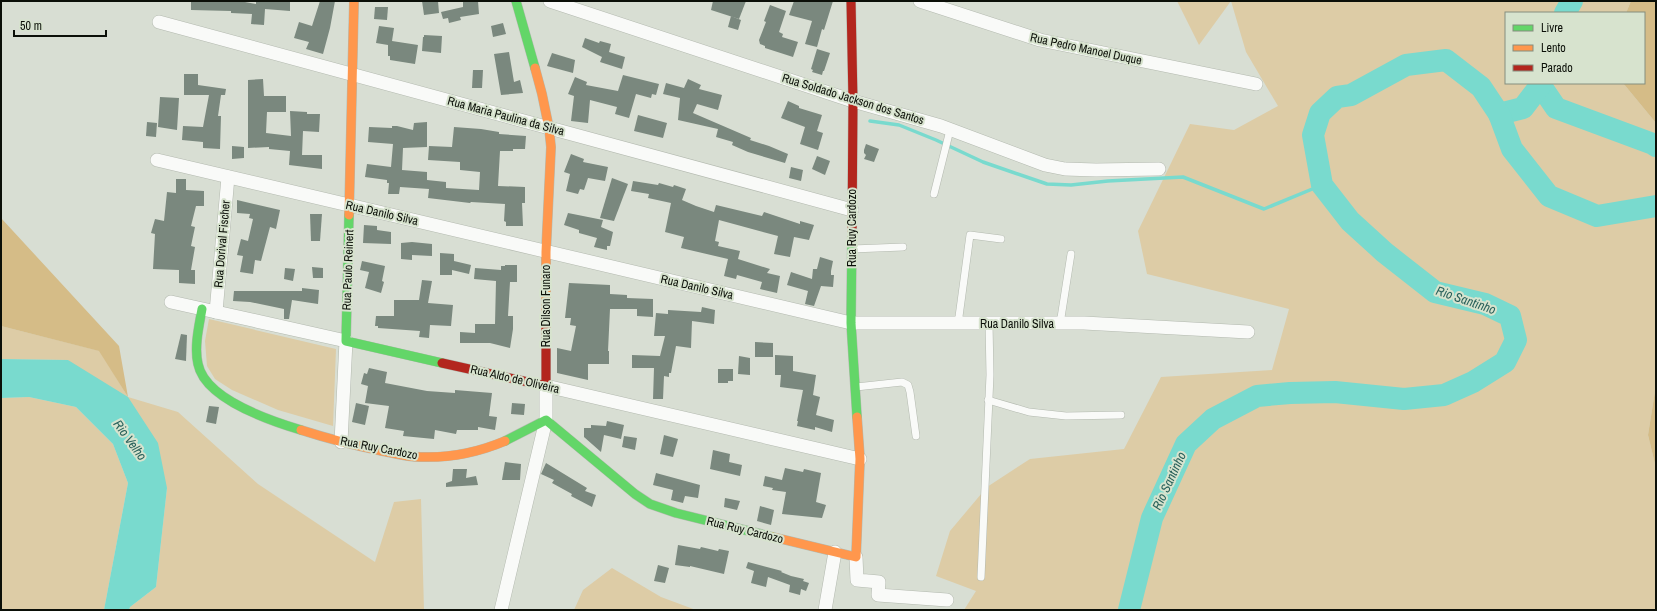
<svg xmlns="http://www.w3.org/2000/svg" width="1657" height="611" viewBox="0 0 1657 611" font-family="'Archivo Narrow',sans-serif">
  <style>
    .green { fill: #ddcca6 }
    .forest { fill: #d5bc87 }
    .water { fill: #79dace }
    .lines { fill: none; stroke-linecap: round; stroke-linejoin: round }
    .stream { stroke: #79dace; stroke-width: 3.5 }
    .river { stroke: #79dace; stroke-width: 22 }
    .building { fill: #7a887e }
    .lane-casing { stroke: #b3b9af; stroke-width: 8 }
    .street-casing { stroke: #b3b9af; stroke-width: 14 }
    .fast-casing { stroke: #b3b9af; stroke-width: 10 }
    .slow-casing { stroke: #b3b9af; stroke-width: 10 }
    .jam-casing { stroke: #b3b9af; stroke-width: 10 }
    .lane { stroke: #f9faf8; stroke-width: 7 }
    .street { stroke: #f9faf8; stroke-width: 13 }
    .fast { stroke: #63d668; stroke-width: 9 }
    .slow { stroke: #ff974d; stroke-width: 9 }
    .jam { stroke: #b3261e; stroke-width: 9 }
    .labels { text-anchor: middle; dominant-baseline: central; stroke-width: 4; stroke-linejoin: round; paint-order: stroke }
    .street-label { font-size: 12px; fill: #0b0f08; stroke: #d7e3ce }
    .water-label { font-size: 13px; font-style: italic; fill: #29615b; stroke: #d7e3ce }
  </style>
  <rect width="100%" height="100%" fill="#d8ded3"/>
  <g class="green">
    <path d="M 1177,1 L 1631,1 L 1626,13 L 1506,13 L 1506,83 L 1623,83 L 1656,123 L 1656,385 L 1648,435 L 1656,468 L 1656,610 L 964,610 L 976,591 L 936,576 L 950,531 L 987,487 L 1030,459 L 1124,449 L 1161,377 L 1272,370 L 1289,309 L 1147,274 L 1138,231 L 1190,124 L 1234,130 L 1278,106 L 1246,52 L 1231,1 L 1199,45 Z"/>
    <path d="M 209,319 L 336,349 L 333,426 L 278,410 L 232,390 L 215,379 L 207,366 L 205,341 Z"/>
    <path d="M 1,326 L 100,351 L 128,397 L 178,412 L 258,484 L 375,562 L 394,502 L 421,499 L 424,610 L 129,610 L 130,607 L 156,587 L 167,488 L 68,360 L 1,359 Z"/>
    <path d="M 29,397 L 76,407 L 113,444 L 128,483 L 104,610 L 1,610 L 1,398 Z"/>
    <path d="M 612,568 L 661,597 L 696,610 L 574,610 L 583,590 Z"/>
  </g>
  <g class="forest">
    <path d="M 1631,1 L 1656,1 L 1656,123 L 1623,83 L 1644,83 L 1644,13 L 1626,13 Z"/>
    <path d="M 1,218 L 119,346 L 128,397 L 99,351 L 1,326 Z"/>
    <path d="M 1656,385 L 1656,468 L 1648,435 Z"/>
  </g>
  <path class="water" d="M 1,359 L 68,360 L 128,397 L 158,443 L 167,488 L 156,587 L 130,607 L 129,610 L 104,610 L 128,483 L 113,444 L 76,407 L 29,397 L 1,398 Z"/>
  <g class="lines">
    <path class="stream" d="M 870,121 L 899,125 L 936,140 L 983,162 L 1047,184 L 1071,185 L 1108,181 L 1183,177 L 1264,209 L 1322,185"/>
    <g class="river">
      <path d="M 1565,13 L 1572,1"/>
      <path d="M 1541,86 L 1556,108 L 1653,144 L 1656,146"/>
      <path d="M 1499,114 L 1523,108 L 1542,83"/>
      <path d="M 1129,610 L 1152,518 L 1186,444 L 1213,419 L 1257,396 L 1290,393 L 1335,392 L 1404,399 L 1444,395 L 1473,382 L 1505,362 L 1516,340 L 1510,316 L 1485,304 L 1435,292 L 1384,252 L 1350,221 L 1322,185 L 1313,135 L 1320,113 L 1337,97 L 1351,95 L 1406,65 L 1446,60 L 1481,87 L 1499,114 L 1512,149 L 1549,196 L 1597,216 L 1656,206"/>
    </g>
  </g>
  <g class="building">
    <path d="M 191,1 L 245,1 L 245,2 L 256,4 L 256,1 L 290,1 L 290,11 L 265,9 L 264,25 L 251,24 L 252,14 L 231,13 L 231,11 L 191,10 Z"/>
    <path d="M 320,1 L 335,1 L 330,28 L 323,54 L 306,49 L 309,42 L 294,38 L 299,22 L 312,26 Z"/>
    <path d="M 422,1 L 438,1 L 439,13 L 424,15 Z"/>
    <path d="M 463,1 L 478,1 L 479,14 L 460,17 L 461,20 L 449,23 L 448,18 L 443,19 L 441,12 L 463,7 Z"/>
    <path d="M 713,1 L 746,1 L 739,19 L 711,10 Z"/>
    <path d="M 794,1 L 833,1 L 824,30 L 822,29 L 817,47 L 805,44 L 812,21 L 789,15 Z"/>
    <path d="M 770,5 L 786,11 L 779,32 L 783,34 L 782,37 L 798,42 L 793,57 L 765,48 L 765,46 L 760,44 L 759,40 L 766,22 L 764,21 Z"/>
    <path d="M 375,7 L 388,7 L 387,20 L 374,19 Z"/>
    <path d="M 731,16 L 741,20 L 738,30 L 728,27 Z"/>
    <path d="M 503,23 L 506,34 L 493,37 L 491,26 Z"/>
    <path d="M 379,26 L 394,28 L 392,41 L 418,45 L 415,64 L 390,60 L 390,56 L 388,56 L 388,45 L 376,43 Z"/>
    <path d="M 424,35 L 442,36 L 441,53 L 422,51 L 423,37 L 424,37 Z"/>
    <path d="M 585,38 L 599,43 L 600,41 L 611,44 L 609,52 L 625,57 L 622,69 L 600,62 L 602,57 L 582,47 Z"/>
    <path d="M 817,49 L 830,53 L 824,71 L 823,71 L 822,75 L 812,72 L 813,70 L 811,69 Z"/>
    <path d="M 509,52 L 514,82 L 520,80 L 523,93 L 501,95 L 494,54 Z"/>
    <path d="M 552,53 L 575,60 L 573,73 L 547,66 Z"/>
    <path d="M 473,70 L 483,70 L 482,88 L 472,88 Z"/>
    <path d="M 184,74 L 198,74 L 198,85 L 226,89 L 225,95 L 221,95 L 218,116 L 221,116 L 220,149 L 203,148 L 203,142 L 182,140 L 183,126 L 203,127 L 209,95 L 184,95 Z"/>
    <path d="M 623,75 L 659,84 L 656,95 L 652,94 L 651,98 L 636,94 L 629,118 L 615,114 L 617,107 L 590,100 L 588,123 L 571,121 L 574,96 L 568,94 L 575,77 L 587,82 L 586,85 L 618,91 Z"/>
    <path d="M 263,79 L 264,96 L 286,96 L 286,112 L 267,112 L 266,133 L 291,136 L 290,111 L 307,112 L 307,114 L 320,114 L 319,132 L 303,131 L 302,155 L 322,155 L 322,169 L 289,165 L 290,151 L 269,149 L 269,147 L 248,148 L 248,80 Z"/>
    <path d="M 688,79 L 701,85 L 699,89 L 722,95 L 718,110 L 697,104 L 693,113 L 751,138 L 750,140 L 769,146 L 788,154 L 785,163 L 748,152 L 732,145 L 733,142 L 716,137 L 718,129 L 678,120 L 680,98 L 663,94 L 666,83 L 684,88 Z"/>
    <path d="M 160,97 L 179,98 L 177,130 L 158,127 Z"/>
    <path d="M 788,101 L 799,106 L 799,108 L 822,115 L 817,131 L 823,133 L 818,150 L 800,144 L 805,127 L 781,118 Z"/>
    <path d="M 638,115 L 667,123 L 663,138 L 634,131 Z"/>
    <path d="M 147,122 L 157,123 L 156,137 L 146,136 Z"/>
    <path d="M 427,122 L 427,147 L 403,148 L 402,170 L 427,172 L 427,180 L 446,182 L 446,188 L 479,190 L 480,172 L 460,170 L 460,162 L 428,160 L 429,146 L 452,147 L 454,127 L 481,129 L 499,132 L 499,134 L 526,136 L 525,149 L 513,149 L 513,151 L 500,151 L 498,186 L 525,187 L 525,203 L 522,203 L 523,226 L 506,226 L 506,222 L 504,221 L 505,204 L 471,202 L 470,203 L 428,198 L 429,189 L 400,187 L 399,194 L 388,194 L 389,183 L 387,183 L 387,180 L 365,177 L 367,164 L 391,167 L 393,144 L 368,142 L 369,127 L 392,128 L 392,126 L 397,126 L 413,130 L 414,123 Z"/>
    <path d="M 866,144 L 879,149 L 874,162 L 864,159 L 866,155 L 864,153 L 864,150 Z"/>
    <path d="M 232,146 L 244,147 L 244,158 L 232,159 Z"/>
    <path d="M 571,154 L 584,159 L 583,162 L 608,167 L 605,181 L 588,178 L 584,190 L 580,189 L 578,194 L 566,191 L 570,174 L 564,172 Z"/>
    <path d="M 817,156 L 830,161 L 825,175 L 812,169 Z"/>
    <path d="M 791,167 L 803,170 L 801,181 L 789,178 Z"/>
    <path d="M 612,178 L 628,184 L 614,221 L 600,218 Z"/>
    <path d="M 176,179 L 186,179 L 186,190 L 204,191 L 204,206 L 196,206 L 191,226 L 195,227 L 191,246 L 195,247 L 191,270 L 195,270 L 195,284 L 179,283 L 179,270 L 153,269 L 155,234 L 151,233 L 155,219 L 164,221 L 167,192 L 176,193 Z"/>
    <path d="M 633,181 L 658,185 L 659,183 L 673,187 L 674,185 L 686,189 L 682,200 L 696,206 L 714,212 L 716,205 L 762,216 L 764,212 L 800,224 L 800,221 L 814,225 L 809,240 L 794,237 L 790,257 L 774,254 L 778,236 L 719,220 L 715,241 L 719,242 L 718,246 L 740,251 L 738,259 L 770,269 L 767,273 L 780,276 L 777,293 L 760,289 L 762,282 L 737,275 L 736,279 L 724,276 L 728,259 L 681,248 L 684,237 L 665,232 L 671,203 L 648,198 L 649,194 L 631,191 Z"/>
    <path d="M 237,200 L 280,210 L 276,229 L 270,227 L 261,261 L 255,260 L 253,274 L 240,272 L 243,256 L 237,255 L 241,239 L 248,241 L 253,219 L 249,218 L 250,214 L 237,213 Z"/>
    <path d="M 568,213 L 603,220 L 601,227 L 613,232 L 610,246 L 607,246 L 607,250 L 594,247 L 597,238 L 579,233 L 579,230 L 564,225 Z"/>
    <path d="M 310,214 L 322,214 L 320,241 L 311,241 Z"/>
    <path d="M 364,225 L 377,226 L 377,230 L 391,232 L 391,244 L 363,243 Z"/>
    <path d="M 412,242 L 432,244 L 432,256 L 412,255 L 412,260 L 401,259 L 401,243 Z"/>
    <path d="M 440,253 L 454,254 L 454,261 L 471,265 L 469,274 L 452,270 L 452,275 L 440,275 Z"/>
    <path d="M 820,257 L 833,261 L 831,271 L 831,275 L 834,275 L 833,287 L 821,286 L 814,306 L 805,304 L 808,291 L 787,285 L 791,272 L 812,279 L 813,269 L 817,269 Z"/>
    <path d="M 362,261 L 385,266 L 382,281 L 384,282 L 381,293 L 365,288 L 369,272 L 360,270 Z"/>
    <path d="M 505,265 L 517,265 L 517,282 L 510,282 L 508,316 L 513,316 L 513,329 L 510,348 L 490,343 L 460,343 L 460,332 L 475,333 L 475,324 L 495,324 L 496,281 L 474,279 L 475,268 L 501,270 L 501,266 L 505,266 Z"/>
    <path d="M 312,267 L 323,268 L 323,278 L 313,278 Z"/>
    <path d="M 285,268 L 295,269 L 293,281 L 284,279 Z"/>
    <path d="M 422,280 L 432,281 L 428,303 L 453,305 L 451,326 L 430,325 L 429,338 L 419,337 L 420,331 L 378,328 L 378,326 L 375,326 L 376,316 L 394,316 L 394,300 L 419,300 Z"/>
    <path d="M 569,283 L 610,285 L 610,294 L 627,295 L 627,298 L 653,299 L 653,317 L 637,316 L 637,309 L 610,309 L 608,351 L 609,351 L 609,364 L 588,364 L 588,380 L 557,373 L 557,348 L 571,351 L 576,326 L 570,325 L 571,318 L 565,318 Z"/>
    <path d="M 302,288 L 319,290 L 318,304 L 292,300 L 289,319 L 284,319 L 284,309 L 250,302 L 233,301 L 234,291 L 302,291 Z"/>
    <path d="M 702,307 L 715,310 L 714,324 L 692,321 L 691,348 L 676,346 L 671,373 L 669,373 L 669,377 L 664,376 L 663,399 L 653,399 L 654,368 L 632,368 L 632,355 L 660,356 L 665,336 L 654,336 L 656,313 L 668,314 L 668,310 L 701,312 Z"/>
    <path d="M 181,334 L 187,335 L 186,361 L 175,359 Z"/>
    <path d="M 755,342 L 773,343 L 773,357 L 755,357 Z"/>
    <path d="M 775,355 L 793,356 L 793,371 L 816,375 L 813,395 L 820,397 L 816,415 L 834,420 L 832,432 L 815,427 L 815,430 L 797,426 L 798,421 L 797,421 L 803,390 L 780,387 L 781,375 L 775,375 Z"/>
    <path d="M 739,356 L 750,358 L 750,375 L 738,374 Z"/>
    <path d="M 369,368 L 387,372 L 385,383 L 427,391 L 455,393 L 455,390 L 492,393 L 489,416 L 497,417 L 495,430 L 478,427 L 478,430 L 457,430 L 456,434 L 435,430 L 434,439 L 403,436 L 404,431 L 385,428 L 389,406 L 365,403 L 368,386 L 361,384 L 364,373 L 367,374 Z"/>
    <path d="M 718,369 L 733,369 L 733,381 L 728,381 L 728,383 L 718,383 Z"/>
    <path d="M 356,403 L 369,406 L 365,425 L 352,422 Z"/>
    <path d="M 512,403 L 525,404 L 524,415 L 511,414 Z"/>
    <path d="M 209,406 L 219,407 L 216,424 L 206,422 Z"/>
    <path d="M 607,421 L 624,425 L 621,439 L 604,435 L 601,452 L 584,437 L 584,428 L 591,428 L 591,425 L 606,426 Z"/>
    <path d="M 664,435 L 678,439 L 673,457 L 660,454 Z"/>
    <path d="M 624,436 L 637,438 L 635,450 L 622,447 Z"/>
    <path d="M 713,450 L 730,454 L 729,462 L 742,465 L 740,476 L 710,469 Z"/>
    <path d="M 505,462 L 521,464 L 520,480 L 502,480 Z"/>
    <path d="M 546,463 L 587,488 L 585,491 L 596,495 L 592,507 L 571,496 L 572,494 L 552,483 L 554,480 L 541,474 Z"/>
    <path d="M 785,468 L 803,472 L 804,469 L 821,473 L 816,502 L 826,505 L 822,518 L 782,514 L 786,492 L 772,490 L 773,488 L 763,486 L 765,476 L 782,480 Z"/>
    <path d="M 453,469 L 467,469 L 466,478 L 476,476 L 478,485 L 446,487 L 446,483 L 452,481 Z"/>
    <path d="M 656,473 L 700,485 L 698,498 L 685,496 L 683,503 L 671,500 L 673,490 L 653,485 Z"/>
    <path d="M 725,498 L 740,501 L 737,510 L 724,507 Z"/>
    <path d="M 760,506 L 774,510 L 771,525 L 757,521 Z"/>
    <path d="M 678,545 L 700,549 L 701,547 L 718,551 L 719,549 L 729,551 L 724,574 L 690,566 L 690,567 L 675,565 Z"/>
    <path d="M 748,562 L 782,571 L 781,572 L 791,576 L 804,579 L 803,581 L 809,583 L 806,591 L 801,589 L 800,595 L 789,592 L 790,585 L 768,577 L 766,587 L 751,583 L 754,571 L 746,568 Z"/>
    <path d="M 658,565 L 669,568 L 665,583 L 654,581 Z"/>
  </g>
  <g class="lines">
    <g class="lane-casing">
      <g id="lane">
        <path d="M 934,194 L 950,130"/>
        <path d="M 852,249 L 903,247"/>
        <path d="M 958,324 L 970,235 L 1001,239"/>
        <path d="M 1060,324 L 1071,254"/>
        <path d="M 856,387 L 902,382 L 908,385 L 910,392 L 916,436"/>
        <path d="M 988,400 L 1029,412 L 1066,416 L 1121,415"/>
        <path d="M 981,577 L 990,375 L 989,323"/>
      </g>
    </g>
    <g class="street-casing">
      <g id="street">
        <path d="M 550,1 L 853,101 L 941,126 L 1045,165 L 1065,169 L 1096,170 L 1159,169"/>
        <path d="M 920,1 L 1040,40 L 1256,84"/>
        <path d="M 159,22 L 852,210"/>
        <path d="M 157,160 L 851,323 L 1084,323 L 1248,332"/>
        <path d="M 171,302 L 346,341 L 341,442"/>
        <path d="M 216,312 L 228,177"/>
        <path d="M 856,557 L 857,580 L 879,582 L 878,595 L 947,600"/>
        <path d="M 501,610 L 546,420 L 546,386 L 860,459"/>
        <path d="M 825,610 L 835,552"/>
      </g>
    </g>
    <g class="fast-casing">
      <g id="fast">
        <path d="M 516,1 L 535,68"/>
        <path d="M 349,215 L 346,341 L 442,363"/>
        <path d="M 852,235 L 851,323 L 857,417"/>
        <path d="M 202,309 C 199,326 194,347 198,364 C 205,399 271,421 301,430"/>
        <path d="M 505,441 L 546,420 L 635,494 L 650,504 L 676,513 L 773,537"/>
      </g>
    </g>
    <g class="slow-casing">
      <g id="slow">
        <path d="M 535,68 L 542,94 L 549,128 L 551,147 L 546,252 L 546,328"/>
        <path d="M 349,215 L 354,1"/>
        <path d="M 301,430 C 326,438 352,445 378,450 C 392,453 407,457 421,457 C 449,458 479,452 505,441"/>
        <path d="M 773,537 L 856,557 L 860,459 L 857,417"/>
      </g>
    </g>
    <g class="jam-casing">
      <g id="jam">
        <path d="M 851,1 L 853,101 L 852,235"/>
        <path d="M 442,363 L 546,386 L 546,328"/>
      </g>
    </g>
    <use href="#lane" class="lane"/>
    <use href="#street" class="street"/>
    <use href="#fast" class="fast"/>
    <use href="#slow" class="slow"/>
    <use href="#jam" class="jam"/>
  </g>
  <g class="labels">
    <g class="street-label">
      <text transform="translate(1086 49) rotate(12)">Rua Pedro Manoel Duque</text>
      <text transform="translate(853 99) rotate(17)">Rua Soldado Jackson dos Santos</text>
      <text transform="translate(506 116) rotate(15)">Rua Maria Paulina da Silva</text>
      <text transform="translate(382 213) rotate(13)">Rua Danilo Silva</text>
      <text transform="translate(852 228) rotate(-90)">Rua Ruy Cardozo</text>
      <text transform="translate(222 244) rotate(-85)">Rua Dorival Fischer</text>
      <text transform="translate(348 270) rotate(-88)">Rua Paulo Reinert</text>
      <text transform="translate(697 287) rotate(13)">Rua Danilo Silva</text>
      <text transform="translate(546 306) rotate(-90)">Rua Dilson Funaro</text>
      <text x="1017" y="324">Rua Danilo Silva</text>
      <text transform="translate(515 379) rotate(13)">Rua Aldo de Oliveira</text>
      <text transform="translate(379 448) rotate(11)">Rua Ruy Cardozo</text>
      <text transform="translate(745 530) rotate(14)">Rua Ruy Cardozo</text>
    </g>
    <g class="water-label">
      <text transform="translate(1466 300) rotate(19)">Rio Santinho</text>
      <text transform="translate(130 440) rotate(54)">Rio Velho</text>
      <text transform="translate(1169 481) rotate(-65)">Rio Santinho</text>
    </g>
  </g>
  <rect width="1657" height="611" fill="none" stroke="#0b0f08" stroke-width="4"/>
  <rect x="1505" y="12" width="140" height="72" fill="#d7e3ce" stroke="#858e7f"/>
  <rect x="1513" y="25" width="20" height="6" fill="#63d668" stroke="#858e7f"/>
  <text x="1541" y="32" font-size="12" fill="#0b0f08">Livre</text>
  <rect x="1513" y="45" width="20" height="6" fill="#ff974d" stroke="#858e7f"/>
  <text x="1541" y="52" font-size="12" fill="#0b0f08">Lento</text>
  <rect x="1513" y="65" width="20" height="6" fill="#b3261e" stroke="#858e7f"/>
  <text x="1541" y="72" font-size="12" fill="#0b0f08">Parado</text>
  <path d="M14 30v6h92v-6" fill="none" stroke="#0b0f08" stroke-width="2"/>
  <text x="20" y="30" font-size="12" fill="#0b0f08" stroke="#d7e3ce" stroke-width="3" paint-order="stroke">50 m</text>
</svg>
